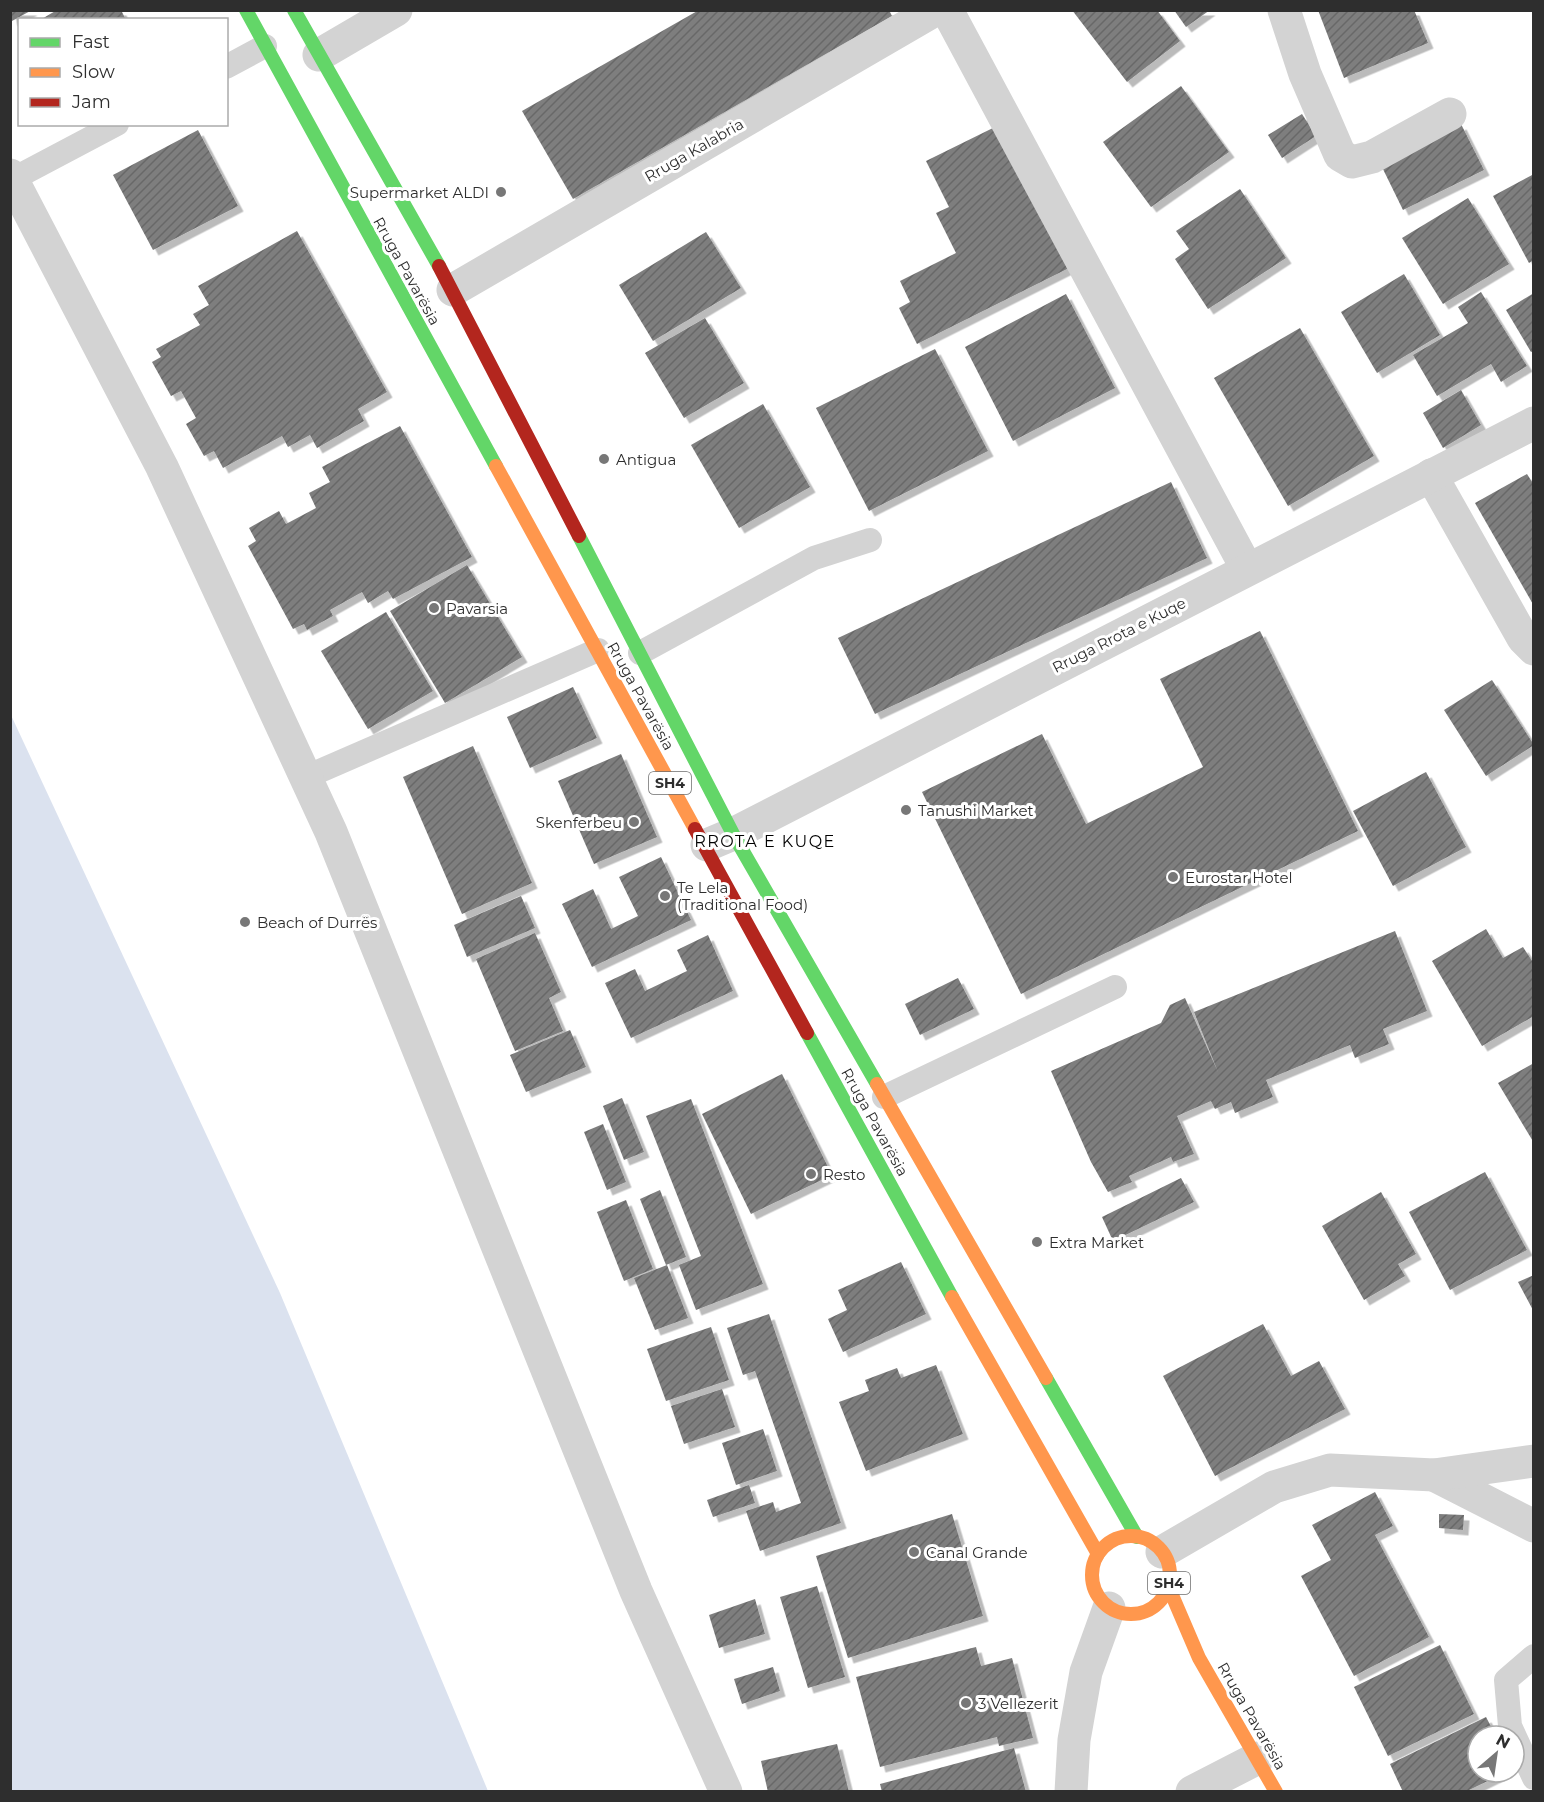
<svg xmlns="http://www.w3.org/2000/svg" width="1544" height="1802" viewBox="0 0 1544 1802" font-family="Montserrat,sans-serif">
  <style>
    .water { fill: #dbe2ef }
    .building { fill: url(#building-hatch); filter: url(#shadow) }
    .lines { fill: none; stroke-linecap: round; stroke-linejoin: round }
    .lane { stroke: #d3d3d3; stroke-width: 24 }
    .street { stroke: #d3d3d3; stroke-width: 33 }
    .fast { stroke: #63d668; stroke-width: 14 }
    .slow { stroke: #ff974d; stroke-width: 14 }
    .jam { stroke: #b3261e; stroke-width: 14 }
    .poi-dot { fill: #777; stroke: #fff; stroke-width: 2 }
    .labels { text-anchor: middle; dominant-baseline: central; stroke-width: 6; stroke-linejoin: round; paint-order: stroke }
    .shield { fill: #fff; stroke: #6d6d6d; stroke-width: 1.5 }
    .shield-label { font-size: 14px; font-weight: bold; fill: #2e2e2e }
    .street-label { font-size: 15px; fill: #2e2e2e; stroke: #fff }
    .poi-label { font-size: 15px; fill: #2e2e2e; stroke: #fff; text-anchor: start }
    .neighbourhood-label { font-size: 16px; letter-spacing: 1.5px; fill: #000; stroke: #fff }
  </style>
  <defs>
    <pattern id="building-hatch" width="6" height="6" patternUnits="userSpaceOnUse" patternTransform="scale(1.5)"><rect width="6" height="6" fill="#7e7e7e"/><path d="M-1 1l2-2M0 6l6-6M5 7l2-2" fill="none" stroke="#686868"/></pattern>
    <filter id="shadow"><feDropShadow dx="5.5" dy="5.5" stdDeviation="0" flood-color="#0004"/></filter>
  </defs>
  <rect width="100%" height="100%" fill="#fff"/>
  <path class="water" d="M 10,713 L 280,1293 L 488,1791 L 11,1791 Z"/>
  <g class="building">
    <path d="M 10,10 L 32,10 L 12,21 Z"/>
    <path d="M 57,10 L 121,10 L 126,20 L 40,20 Z"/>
    <path d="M 699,10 L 889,10 L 892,16 L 573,199 L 522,111 Z"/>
    <path d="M 1072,10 L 1157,10 L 1180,41 L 1127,82 Z"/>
    <path d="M 1174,10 L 1210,10 L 1186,27 Z"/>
    <path d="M 1318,10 L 1414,10 L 1428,43 L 1344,78 Z"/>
    <path d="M 1181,86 L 1229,152 L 1151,207 L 1103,142 Z"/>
    <path d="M 1302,114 L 1316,136 L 1282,158 L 1268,135 Z"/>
    <path d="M 1461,124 L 1484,170 L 1403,210 L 1380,163 Z"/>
    <path d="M 999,125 L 1071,267 L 917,344 L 899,308 L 910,302 L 900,281 L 956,253 L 936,213 L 949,207 L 926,161 Z"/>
    <path d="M 198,130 L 238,206 L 153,250 L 113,175 Z"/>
    <path d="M 1534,174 L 1534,260 L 1529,263 L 1493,196 Z"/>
    <path d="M 1240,189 L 1286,258 L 1208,309 L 1175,259 L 1189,249 L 1176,231 Z"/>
    <path d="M 1468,198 L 1509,264 L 1443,304 L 1402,238 Z"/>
    <path d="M 297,231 L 387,392 L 358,409 L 364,421 L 317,448 L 310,435 L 288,447 L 282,436 L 223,468 L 214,451 L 204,456 L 186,424 L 196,418 L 181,391 L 171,396 L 152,362 L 161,357 L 156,349 L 200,325 L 193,314 L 209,305 L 198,286 Z"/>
    <path d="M 706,232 L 741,288 L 653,341 L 619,285 Z"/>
    <path d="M 1404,274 L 1440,335 L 1377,373 L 1341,312 Z"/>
    <path d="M 1481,292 L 1527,366 L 1501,382 L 1491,364 L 1437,396 L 1413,355 L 1468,323 L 1458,307 Z"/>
    <path d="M 1534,293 L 1534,351 L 1531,352 L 1506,310 Z"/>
    <path d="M 1066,294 L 1115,388 L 1013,441 L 965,347 Z"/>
    <path d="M 705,318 L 744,383 L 684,418 L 645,353 Z"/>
    <path d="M 1300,328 L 1374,456 L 1288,506 L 1214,378 Z"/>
    <path d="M 935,349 L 988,451 L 869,511 L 816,408 Z"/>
    <path d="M 1461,390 L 1481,425 L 1443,448 L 1423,413 Z"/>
    <path d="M 763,404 L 810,487 L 739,528 L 691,445 Z"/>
    <path d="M 400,426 L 472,557 L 393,599 L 388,591 L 368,603 L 362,592 L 330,610 L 333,616 L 307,630 L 304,624 L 293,629 L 248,546 L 256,541 L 249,528 L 279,511 L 286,524 L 316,508 L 309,493 L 330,482 L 322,467 Z"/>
    <path d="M 1527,474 L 1534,485 L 1534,606 L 1475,503 Z"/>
    <path d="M 1171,482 L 1207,558 L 875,714 L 838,638 Z"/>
    <path d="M 467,565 L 522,657 L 445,703 L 390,611 Z"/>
    <path d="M 386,612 L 433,691 L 368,729 L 321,651 Z"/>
    <path d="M 1260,631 L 1358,831 L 1021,994 L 922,792 L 1042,734 L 1086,824 L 1203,767 L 1160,679 Z"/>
    <path d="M 1492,680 L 1534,745 L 1486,776 L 1444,710 Z"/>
    <path d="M 573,687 L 597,738 L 530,768 L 507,717 Z"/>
    <path d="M 473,746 L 532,883 L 462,914 L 403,777 Z"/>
    <path d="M 621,754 L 657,837 L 594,864 L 558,781 Z"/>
    <path d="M 1426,772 L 1466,847 L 1393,886 L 1353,811 Z"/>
    <path d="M 661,857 L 691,920 L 592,967 L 562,904 L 593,889 L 611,929 L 638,916 L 619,877 Z"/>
    <path d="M 521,896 L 535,928 L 467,957 L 454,925 Z"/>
    <path d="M 1486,929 L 1503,958 L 1523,947 L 1534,964 L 1534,1016 L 1482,1046 L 1432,961 Z"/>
    <path d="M 1395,931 L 1427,1011 L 1383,1029 L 1389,1044 L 1355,1058 L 1350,1045 L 1266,1080 L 1273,1097 L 1235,1113 L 1231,1102 L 1215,1109 L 1211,1101 L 1177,1116 L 1194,1154 L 1173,1162 L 1171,1157 L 1129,1176 L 1132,1182 L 1108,1192 L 1091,1162 L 1051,1071 L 1161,1023 L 1170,1005 L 1185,998 L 1218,1072 L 1194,1012 Z"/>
    <path d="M 535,933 L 561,992 L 549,998 L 563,1031 L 515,1051 L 476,959 Z"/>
    <path d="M 708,935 L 733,991 L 631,1038 L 605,983 L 635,969 L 645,991 L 687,971 L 677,950 Z"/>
    <path d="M 958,978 L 974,1009 L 920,1035 L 905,1004 Z"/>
    <path d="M 570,1030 L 586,1067 L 526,1092 L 510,1055 Z"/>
    <path d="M 1534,1063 L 1534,1143 L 1498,1083 Z"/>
    <path d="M 782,1074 L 832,1175 L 751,1214 L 702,1114 Z"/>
    <path d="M 622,1098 L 644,1152 L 624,1160 L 603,1106 Z"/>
    <path d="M 691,1099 L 763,1284 L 696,1310 L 679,1265 L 701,1256 L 646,1116 Z"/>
    <path d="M 603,1124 L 626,1182 L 607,1190 L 584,1132 Z"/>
    <path d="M 1485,1172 L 1527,1250 L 1450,1290 L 1409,1212 Z"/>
    <path d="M 1181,1178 L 1194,1202 L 1113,1241 L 1102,1217 Z"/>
    <path d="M 660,1190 L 686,1257 L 666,1265 L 640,1199 Z"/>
    <path d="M 1381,1192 L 1416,1254 L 1398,1264 L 1405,1276 L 1364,1300 L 1322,1226 Z"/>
    <path d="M 626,1200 L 653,1269 L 624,1281 L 597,1212 Z"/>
    <path d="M 901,1262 L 926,1314 L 843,1352 L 828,1319 L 847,1310 L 838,1290 Z"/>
    <path d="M 667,1265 L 688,1318 L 655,1330 L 634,1278 Z"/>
    <path d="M 1534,1275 L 1534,1312 L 1518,1282 Z"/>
    <path d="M 769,1314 L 841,1523 L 760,1551 L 746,1511 L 773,1502 L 776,1512 L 801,1503 L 755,1371 L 743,1375 L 727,1328 Z"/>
    <path d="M 1263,1324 L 1291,1376 L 1319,1361 L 1345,1409 L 1215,1476 L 1163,1376 Z"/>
    <path d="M 711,1327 L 729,1380 L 666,1401 L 647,1349 Z"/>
    <path d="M 936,1365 L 963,1434 L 866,1471 L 839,1402 L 869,1391 L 865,1380 L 897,1368 L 901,1378 Z"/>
    <path d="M 722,1389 L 735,1427 L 684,1444 L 671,1406 Z"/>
    <path d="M 763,1429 L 777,1471 L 736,1485 L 722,1443 Z"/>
    <path d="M 749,1485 L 755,1503 L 713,1517 L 707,1500 Z"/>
    <path d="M 1375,1492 L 1393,1526 L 1375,1535 L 1429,1637 L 1354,1676 L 1301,1576 L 1331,1560 L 1312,1525 Z"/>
    <path d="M 952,1514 L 983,1616 L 848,1658 L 816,1556 Z"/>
    <path d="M 1439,1514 L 1464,1515 L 1463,1530 L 1439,1528 Z"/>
    <path d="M 817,1586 L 845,1677 L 808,1688 L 780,1597 Z"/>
    <path d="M 755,1599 L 765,1634 L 719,1648 L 709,1615 Z"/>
    <path d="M 1440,1645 L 1474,1714 L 1388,1756 L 1354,1687 Z"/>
    <path d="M 976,1647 L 981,1666 L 1012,1658 L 1033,1738 L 999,1746 L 997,1737 L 880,1767 L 856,1677 Z"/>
    <path d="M 773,1667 L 780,1691 L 742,1704 L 734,1679 Z"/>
    <path d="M 1486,1717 L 1496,1736 L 1478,1736 L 1478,1772 L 1506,1772 L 1465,1792 L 1403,1792 L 1390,1764 Z"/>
    <path d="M 837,1744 L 849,1792 L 768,1792 L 761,1761 Z"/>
    <path d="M 1014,1748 L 1026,1792 L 882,1792 L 880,1784 Z"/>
  </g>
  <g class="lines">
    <g class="lane">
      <path d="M 226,67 L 265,46"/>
      <path d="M 13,179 L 117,124"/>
      <path d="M 640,653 L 814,558 L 870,540"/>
      <path d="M 306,777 L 598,650"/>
      <path d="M 884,1097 L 1115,987"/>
      <path d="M 1534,1656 L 1506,1680 L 1510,1726 L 1534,1778"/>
    </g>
    <g class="street">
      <path d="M 947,10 L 1247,569"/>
      <path d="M 1284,10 L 1305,74 L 1340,155 L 1352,162 L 1372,157 L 1450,114"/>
      <path d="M 319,55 L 396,10"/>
      <path d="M 10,175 L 162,467 L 331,832 L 636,1591 L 726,1792"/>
      <path d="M 453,290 L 935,10"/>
      <path d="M 1431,475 L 1523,638 L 1534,649"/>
      <path d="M 707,845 L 733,834 L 1534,423"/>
      <path d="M 1434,1475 L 1534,1526"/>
      <path d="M 1162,1552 L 1274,1487 L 1330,1470 L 1434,1475 L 1534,1461"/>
      <path d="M 1071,1792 L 1074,1740 L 1086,1672 L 1109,1608"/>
      <path d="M 1192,1792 L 1258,1758"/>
    </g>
    <g class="fast">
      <path d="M 246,10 L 496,466"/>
      <path d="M 294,10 L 439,266"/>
      <path d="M 579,536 L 733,834 L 877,1084"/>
      <path d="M 807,1033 L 952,1297"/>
      <path d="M 1046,1378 L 1137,1537"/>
    </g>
    <g class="slow">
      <path d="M 496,466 L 695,829"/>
      <path d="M 877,1084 L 1046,1378"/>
      <path d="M 952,1297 L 1098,1554"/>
      <circle cx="1131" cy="1575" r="39"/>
      <path d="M 1169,1588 L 1199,1658 L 1276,1792"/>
    </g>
    <g class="jam">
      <path d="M 439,266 L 579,536"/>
      <path d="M 695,829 L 807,1033"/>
    </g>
  </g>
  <g class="poi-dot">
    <circle cx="501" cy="192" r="6"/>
    <circle cx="604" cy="459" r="6"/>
    <circle cx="434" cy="608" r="6"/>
    <circle cx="906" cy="810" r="6"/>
    <circle cx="634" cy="822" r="6"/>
    <circle cx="1173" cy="877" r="6"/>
    <circle cx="665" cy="896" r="6"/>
    <circle cx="245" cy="922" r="6"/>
    <circle cx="811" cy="1174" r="6"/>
    <circle cx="1037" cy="1242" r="6"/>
    <circle cx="914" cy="1552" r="6"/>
    <circle cx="966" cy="1703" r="6"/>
  </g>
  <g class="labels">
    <g class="shield">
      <rect x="649" y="772" width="42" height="22" rx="4.5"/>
      <rect x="1148" y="1572" width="42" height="22" rx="4.5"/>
    </g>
    <g class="shield-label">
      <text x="670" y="783">SH4</text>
      <text x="1169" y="1583">SH4</text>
    </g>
    <g class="street-label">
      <text transform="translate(694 150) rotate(-30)">Rruga Kalabria</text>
      <text transform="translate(407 271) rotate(61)">Rruga Pavarësia</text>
      <text transform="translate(1119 635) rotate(-27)">Rruga Rrota e Kuqe</text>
      <text transform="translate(641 696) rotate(61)">Rruga Pavarësia</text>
      <text transform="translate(875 1122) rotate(61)">Rruga Pavarësia</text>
      <text transform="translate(1252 1716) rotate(60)">Rruga Pavarësia</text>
    </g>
    <g class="poi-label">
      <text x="489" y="192" text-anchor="end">Supermarket ALDI</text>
      <text x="616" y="459">Antigua</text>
      <text x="446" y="608">Pavarsia</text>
      <text x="918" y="810">Tanushi Market</text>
      <text x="622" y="822" text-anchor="end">Skenferbeu</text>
      <text x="1185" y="877">Eurostar Hotel</text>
      <text x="677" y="887">Te Lela<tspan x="677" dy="17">(Traditional Food)</tspan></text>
      <text x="257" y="922">Beach of Durrës</text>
      <text x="823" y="1174">Resto</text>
      <text x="1049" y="1242">Extra Market</text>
      <text x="926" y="1552">Canal Grande</text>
      <text x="978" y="1703">3 Vellezerit</text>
    </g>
    <g class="neighbourhood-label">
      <text x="765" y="841">RROTA E KUQE</text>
    </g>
  </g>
  <rect width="1544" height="1802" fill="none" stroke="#2e2e2e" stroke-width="24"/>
  <rect x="18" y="18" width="210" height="108" fill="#ffffff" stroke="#ababab" stroke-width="1.5"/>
  <rect x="30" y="38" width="30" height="9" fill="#63d668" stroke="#ababab" stroke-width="1.5"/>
  <text x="72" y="48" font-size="18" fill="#2e2e2e">Fast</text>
  <rect x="30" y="68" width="30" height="9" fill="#ff974d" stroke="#ababab" stroke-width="1.5"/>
  <text x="72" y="78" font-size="18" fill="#2e2e2e">Slow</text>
  <rect x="30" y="98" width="30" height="9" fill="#b3261e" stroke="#ababab" stroke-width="1.5"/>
  <text x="72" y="108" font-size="18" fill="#2e2e2e">Jam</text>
  <g transform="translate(1496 1754) rotate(29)"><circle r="28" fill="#ffffff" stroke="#ababab" stroke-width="1.5"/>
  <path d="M0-4.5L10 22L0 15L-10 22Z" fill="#777777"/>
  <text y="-9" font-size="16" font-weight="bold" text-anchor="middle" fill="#2e2e2e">N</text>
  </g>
</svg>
